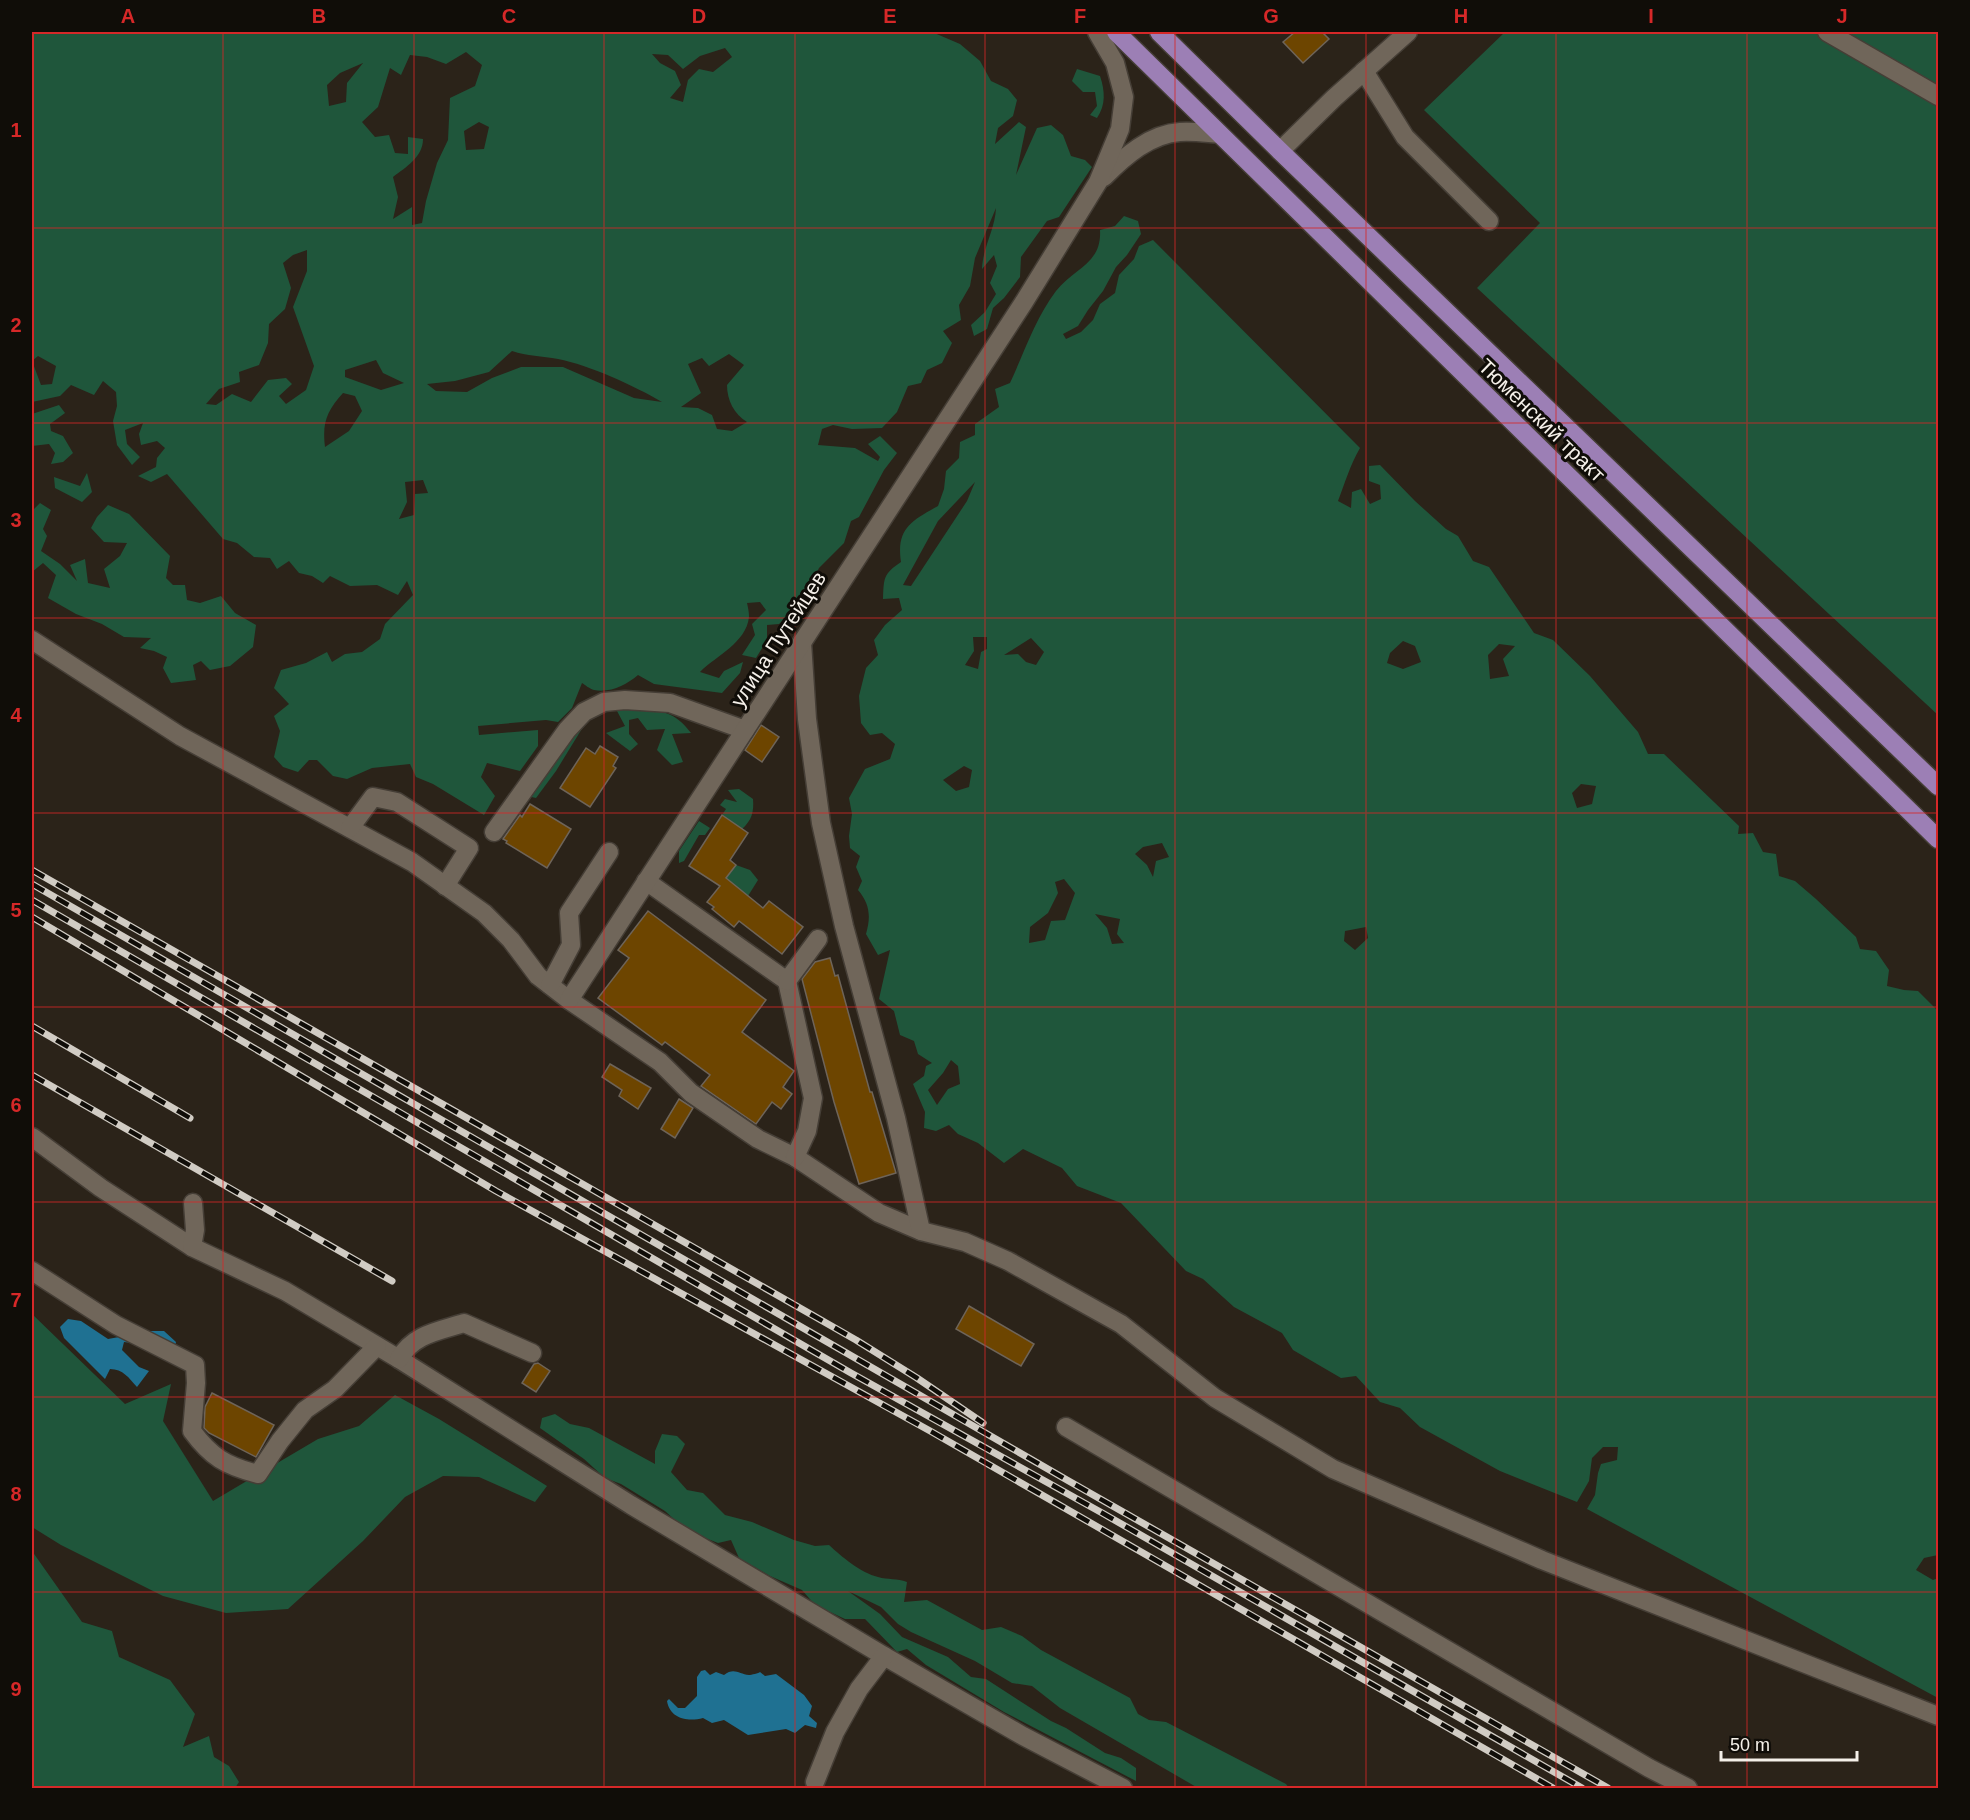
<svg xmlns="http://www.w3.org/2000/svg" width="1970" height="1820" viewBox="0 0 1970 1820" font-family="Arial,sans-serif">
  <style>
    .green { fill: #1f563b; fill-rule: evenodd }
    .water { fill: #1f7192 }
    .building { fill: #6d4500; stroke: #6e6459; stroke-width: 1.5 }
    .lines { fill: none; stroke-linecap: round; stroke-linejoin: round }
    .minor-casing { stroke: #453e36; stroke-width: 21 }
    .major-casing { stroke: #453e36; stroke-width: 21 }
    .minor { stroke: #70665a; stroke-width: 18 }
    .major { stroke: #9c7fb5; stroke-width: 18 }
    .rail-casing { stroke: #d1ccc4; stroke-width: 7 }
    .rail { stroke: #100d08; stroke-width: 4.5; stroke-dasharray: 14; stroke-linecap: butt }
    .grid { fill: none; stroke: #d62828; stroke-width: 1.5; stroke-opacity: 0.55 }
    .labels { text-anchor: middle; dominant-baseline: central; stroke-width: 6; stroke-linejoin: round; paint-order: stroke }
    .street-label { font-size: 21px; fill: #f5f0e9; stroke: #100d08 }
    .neatline { fill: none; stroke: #d62828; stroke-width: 2 }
    .grid-label { font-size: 20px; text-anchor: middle; font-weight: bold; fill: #d62828 }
  </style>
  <rect width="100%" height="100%" fill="#2b2319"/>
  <g class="green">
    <path d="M 32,32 L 932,32 L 960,44 L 980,61 L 991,81 L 1008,89 L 1017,100 L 1013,116 L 998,128 L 995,144 L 1019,122 L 1026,127 L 1016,175 L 1037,128 L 1051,125 L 1063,135 L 1071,156 L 1085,160 L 1092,167 L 1059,217 L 1047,221 L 1021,257 L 1020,277 L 1004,298 L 993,308 L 987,329 L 974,336 L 971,325 L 985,312 L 996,294 L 990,283 L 997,266 L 994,255 L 982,269 C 983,246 995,230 996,208 L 975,258 L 970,286 L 959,305 L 961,320 L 943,331 L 952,343 L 942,363 L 927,370 L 921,383 L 908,386 L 897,412 L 882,428 L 852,429 L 833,425 L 822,429 L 818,445 L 855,448 L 878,461 L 880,457 L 868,444 L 880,436 L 897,453 L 884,470 L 859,517 L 851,521 L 844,543 L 819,568 L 803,602 L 779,624 L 767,625 L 767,640 L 756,658 L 742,655 L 755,635 L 752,624 L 766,610 L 760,602 L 747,603 C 748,607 749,612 749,617 C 746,643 717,655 700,672 L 719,678 L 724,671 L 743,662 L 740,673 L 722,693 L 654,684 L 638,675 C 626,685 611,693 594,690 C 590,689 585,685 582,683 L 572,708 L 558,722 L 546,720 L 478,726 L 479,735 L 538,730 L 538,746 L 520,771 L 487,763 L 481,777 L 495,796 L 484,815 L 433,784 L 416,777 L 410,764 L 372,768 L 347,779 L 333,776 L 317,760 L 309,760 L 298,772 L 283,767 L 274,757 L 280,731 L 274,716 L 289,704 L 274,688 L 281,670 L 306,663 L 327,652 L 332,662 L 345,654 L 362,652 L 380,639 L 385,624 L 413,595 L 407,581 L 398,595 L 377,585 L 350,586 L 330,576 L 323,583 L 312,576 L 299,573 L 289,561 L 277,569 L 270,558 L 254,557 L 237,543 L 223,539 L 167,474 L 151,482 L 138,476 L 156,467 L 157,458 L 165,448 L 157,441 L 141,445 L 139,434 L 143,423 L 125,430 L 127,444 L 140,457 L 132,465 L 117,445 L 113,421 L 117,406 L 116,392 L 103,381 L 94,395 L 71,385 L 60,396 L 32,402 ZM 725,48 L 732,57 L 713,72 L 699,69 L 688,80 L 683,102 L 670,98 L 681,85 L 675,71 L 660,63 L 652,54 L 668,55 L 683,69 L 700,56 ZM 466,52 L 482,65 L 475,86 L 450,98 L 448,140 L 437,163 L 426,201 L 422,223 L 412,225 L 412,207 L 393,219 L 398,197 L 393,177 C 406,167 423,157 423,139 L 408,137 L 408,154 L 395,153 L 389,135 L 375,137 L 362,122 L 378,107 L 390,68 L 401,75 L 410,55 L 427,57 L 446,64 ZM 363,63 L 347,83 L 346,102 L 329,106 L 327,85 L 340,73 ZM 479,122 L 489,127 L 484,149 L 466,150 L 464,131 ZM 307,250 L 307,271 L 293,307 L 314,366 L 306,390 L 286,404 L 279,396 L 292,384 L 286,378 L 268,380 L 251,402 L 232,394 L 216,405 L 206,404 L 219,389 L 240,382 L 239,372 L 259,365 L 268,343 L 269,324 L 285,309 L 291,288 L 283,263 L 293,255 ZM 512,351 C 527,356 542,356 558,359 C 589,365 635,386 662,402 L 634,398 L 563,367 L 521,367 L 492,378 L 467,392 L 436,391 L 427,384 L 455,381 L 489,372 ZM 729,354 L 744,365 L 727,385 C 727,400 734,414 747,422 L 732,431 L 717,429 L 712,415 L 698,408 L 681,407 L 701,393 L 688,364 L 702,358 L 709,366 ZM 38,356 L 56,366 L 52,384 L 41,385 L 32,361 ZM 376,360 L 383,373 L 404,383 L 381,390 L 345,377 L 345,370 ZM 343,393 L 355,396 L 362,411 L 349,431 L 325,447 C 322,422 327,411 343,393 ZM 423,480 L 428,493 L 415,494 L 414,515 L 399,519 L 407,502 L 405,482 Z"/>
    <path d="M 1505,32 L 1938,32 L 1938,715 L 1477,288 L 1540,223 L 1424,110 Z"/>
    <path d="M 1077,69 L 1100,76 C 1105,91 1106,105 1097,118 L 1090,115 L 1097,106 L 1095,92 L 1083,92 L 1072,81 Z"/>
    <path d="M 1124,216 L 1138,221 L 1141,234 L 1127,255 L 1116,267 L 1103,291 L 1088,310 L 1078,326 L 1063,334 L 1066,339 L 1081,332 L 1093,320 L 1100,304 L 1115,293 L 1119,275 L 1134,259 L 1139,246 L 1153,240 L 1360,448 C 1350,465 1345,483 1338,501 L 1351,508 L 1352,492 L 1361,489 L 1370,504 L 1381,499 L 1380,485 L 1369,481 L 1369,466 L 1380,465 L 1415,501 L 1446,529 L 1458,536 L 1473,561 L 1489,567 L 1534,633 L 1553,640 L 1590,676 L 1638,732 L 1648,754 L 1664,754 L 1739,826 L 1738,834 L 1753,833 L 1763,852 L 1776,854 L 1779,876 L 1795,881 L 1816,899 L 1856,937 L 1860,949 L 1876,951 L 1889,970 L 1887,986 L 1904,990 L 1918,991 L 1938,1011 L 1938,1555 L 1924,1558 L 1916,1570 L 1933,1580 L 1938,1578 L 1938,1698 L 1587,1509 L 1595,1495 L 1598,1473 L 1601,1464 L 1617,1460 L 1618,1447 L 1603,1447 L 1592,1458 L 1589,1481 L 1577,1502 L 1500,1471 L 1420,1427 L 1400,1408 L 1380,1402 L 1356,1376 L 1341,1378 L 1293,1350 L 1282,1333 L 1234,1307 L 1203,1279 L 1186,1271 L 1121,1203 L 1077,1186 L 1062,1168 L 1023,1149 L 1004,1163 L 978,1143 L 958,1134 L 949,1125 L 936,1131 L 924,1128 L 925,1112 L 913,1084 L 924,1076 L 926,1066 L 932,1063 L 918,1054 L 914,1041 L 900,1035 L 894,1011 L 879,999 L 890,950 L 878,955 L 866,934 C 871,917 870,904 858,890 L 862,881 L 856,867 L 860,856 L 850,848 L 849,836 L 852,814 L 849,798 L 865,769 L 890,759 L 895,744 L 882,733 L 870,735 L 861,723 L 859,696 L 866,668 L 878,655 L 874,640 L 885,625 L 902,610 L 899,598 L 883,599 C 884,578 883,574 901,562 C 896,529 911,521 938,506 L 944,489 L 946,471 L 959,458 L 960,442 L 975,435 L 975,424 L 999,407 L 995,389 L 1010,383 C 1024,353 1036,317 1056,291 C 1074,268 1102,264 1100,230 L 1115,226 ZM 975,482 L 967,501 L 911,586 L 903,585 L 938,521 ZM 973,637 L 987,637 L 987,649 L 981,652 L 978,669 L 965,665 L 974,651 ZM 1031,638 L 1044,652 L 1036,665 L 1026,662 L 1018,654 L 1004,655 ZM 1403,641 L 1415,646 L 1421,662 L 1403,669 L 1387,663 L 1390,653 ZM 1499,644 L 1515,646 L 1503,659 L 1509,676 L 1490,679 L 1488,655 ZM 964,766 L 972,770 L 969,787 L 956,791 L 943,780 ZM 1581,784 L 1596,786 L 1592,804 L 1577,808 L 1572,793 ZM 1162,843 L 1169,857 L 1156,861 L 1153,877 L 1147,865 L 1135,854 L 1143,847 ZM 1064,879 L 1075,893 L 1065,920 L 1051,921 L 1045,940 L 1029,943 L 1030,927 L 1048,913 L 1058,893 L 1055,882 ZM 1095,914 L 1120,919 L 1117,934 L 1124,943 L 1112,944 L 1107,928 ZM 1366,927 L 1368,938 L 1355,950 L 1344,941 L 1345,931 ZM 951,1060 L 958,1066 L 960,1084 L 948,1089 L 937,1105 L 928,1090 L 943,1073 Z"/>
    <path d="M 59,405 L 65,413 L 50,424 L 51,431 L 63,436 L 73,453 L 63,462 L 51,464 L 55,453 L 49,444 L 32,446 L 32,414 Z"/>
    <path d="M 87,473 L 92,492 L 82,502 L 55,488 L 54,477 L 80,486 Z"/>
    <path d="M 40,503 L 51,510 L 43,529 L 47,536 L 41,551 L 60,564 L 77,581 L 70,565 L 85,559 L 88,583 L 110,588 L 104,569 L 120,556 L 127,543 L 104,542 L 91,528 L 97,517 L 108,505 L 129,514 L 170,556 L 166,578 L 173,585 L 185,585 L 187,600 L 200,603 L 221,596 L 235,613 L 256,625 L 253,647 L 230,666 L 210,670 L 201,661 L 193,665 L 196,680 L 171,683 L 163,668 L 167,657 L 154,651 L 140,648 L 151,638 L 124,637 L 102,624 L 76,614 L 48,598 L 56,575 L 43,563 L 32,572 L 32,511 Z"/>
    <path d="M 635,706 C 660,711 675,711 691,733 L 672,734 L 683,762 L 672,765 L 657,750 L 665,729 L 647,730 L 638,718 L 629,720 L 629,734 L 638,744 L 630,751 L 606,733 L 625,726 L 617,711 Z"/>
    <path d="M 583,727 L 556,771 L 536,798 L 527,796 L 575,729 Z"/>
    <path d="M 739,789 L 753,799 C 754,812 752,820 742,829 L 722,815 L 726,809 L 720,805 L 725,799 L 737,802 L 728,790 Z"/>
    <path d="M 699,821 L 710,828 L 705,835 L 699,835 L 684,861 L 679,863 L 679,851 Z"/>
    <path d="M 736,865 L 750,870 L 758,880 L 748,896 L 726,878 Z"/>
    <path d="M 32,1314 L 125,1404 L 171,1384 L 163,1421 L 213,1501 L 318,1439 L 359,1426 L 395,1395 L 439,1419 L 547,1486 L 535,1502 L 479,1477 L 443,1476 L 405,1497 L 363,1541 L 288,1609 L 226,1613 L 163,1596 L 61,1545 L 32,1527 Z"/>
    <path d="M 555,1414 L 570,1424 L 589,1428 L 655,1464 L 655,1451 L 662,1434 L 677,1436 L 685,1444 L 671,1472 L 687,1490 L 703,1493 L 725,1515 L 752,1522 L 794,1540 L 815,1546 L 829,1545 C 842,1557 861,1573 878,1577 C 888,1580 897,1578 907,1582 L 904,1602 L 927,1600 L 982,1630 L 1001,1627 L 1022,1636 L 1041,1650 L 1130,1698 L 1138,1714 L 1149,1720 L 1166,1722 L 1286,1784 L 1289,1788 L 1198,1788 L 1060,1708 L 1032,1686 L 1012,1683 L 975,1661 L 911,1632 L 898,1624 L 881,1607 L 848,1591 L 880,1614 L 902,1637 L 948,1657 L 971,1677 L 986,1679 L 1051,1721 L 1066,1728 L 1105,1753 L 1121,1758 L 1136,1768 L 1136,1781 L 1004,1712 L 926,1665 L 907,1649 L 897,1652 L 865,1619 L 845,1619 L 815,1605 L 802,1590 L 770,1576 L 739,1558 L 731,1540 L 718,1543 L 687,1531 L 665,1511 L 621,1484 L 605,1478 L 584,1459 L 540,1428 L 542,1418 Z"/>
    <path d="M 32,1551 L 82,1622 L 112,1631 L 119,1657 L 170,1680 L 195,1714 L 183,1747 L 209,1736 L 214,1757 L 229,1766 L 239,1782 L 235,1788 L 32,1788 Z"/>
  </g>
  <g class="water">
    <path d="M 68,1319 L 81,1321 L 108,1339 L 119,1337 L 116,1328 L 135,1331 L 164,1331 L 176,1342 L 174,1351 L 148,1345 L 124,1342 L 122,1350 L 139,1367 L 149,1371 L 137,1387 C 129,1378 123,1369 110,1369 L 105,1379 L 64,1338 L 60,1327 Z"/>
    <path d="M 705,1670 L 710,1675 L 716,1672 L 724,1675 C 734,1667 739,1674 749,1675 C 751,1675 759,1673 760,1672 L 765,1676 L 776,1674 L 804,1695 L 812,1706 L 809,1716 L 817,1723 L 816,1728 L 805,1725 L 795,1733 L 786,1729 L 748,1735 L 724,1720 L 712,1723 L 703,1718 C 688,1722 670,1719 667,1701 L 669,1699 L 678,1708 L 685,1708 L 697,1696 L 697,1677 L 701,1671 Z"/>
  </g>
  <g class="building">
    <path d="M 1295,32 L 1322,32 L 1329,39 L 1303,63 L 1283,42 Z"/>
    <path d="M 761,725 L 779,737 L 762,762 L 745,750 Z"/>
    <path d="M 600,746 L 618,757 L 613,766 L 616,768 L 590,807 L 560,788 L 586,748 L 595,754 Z"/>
    <path d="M 530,804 L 571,829 L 547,868 L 506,843 L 507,841 L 503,839 L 520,815 L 522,817 Z"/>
    <path d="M 722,815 L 748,833 L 730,860 L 736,865 L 726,878 L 763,908 L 769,901 L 803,927 L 782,954 L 739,921 L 734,927 L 712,909 L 714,907 L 707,902 L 720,886 L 689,866 Z"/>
    <path d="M 648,911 L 766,1000 L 742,1032 L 794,1071 L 783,1087 L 792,1094 L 781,1109 L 772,1102 L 756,1124 L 701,1086 L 710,1075 L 665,1042 L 662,1045 L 598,998 L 629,958 L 618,950 Z"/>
    <path d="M 830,958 L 835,976 L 838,975 L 870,1092 L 872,1092 L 896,1173 L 859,1184 L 834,1102 L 802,979 L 815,962 Z"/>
    <path d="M 610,1064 L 651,1088 L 638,1109 L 619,1096 L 622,1090 L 602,1077 Z"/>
    <path d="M 679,1099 L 693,1108 L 675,1138 L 661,1129 Z"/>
    <path d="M 969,1306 L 1034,1344 L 1021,1366 L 956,1329 Z"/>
    <path d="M 538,1363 L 550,1371 L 536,1392 L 522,1383 L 534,1364 Z"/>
    <path d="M 212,1393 L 274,1425 L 256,1457 L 209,1433 L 204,1428 L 205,1407 Z"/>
  </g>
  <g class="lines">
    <g class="minor-casing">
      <g id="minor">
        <path d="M 1827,32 L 1938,96"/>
        <path d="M 1364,71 L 1405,137 L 1489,221"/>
        <path d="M 1280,151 L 1334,98 L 1408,32"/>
        <path d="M 1104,177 C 1125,156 1150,134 1180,132 C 1193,131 1206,133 1219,134"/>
        <path d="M 32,640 L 180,736 L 412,862 L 484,913 L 511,940 L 538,976 L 569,1000 L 660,1062 L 691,1093 L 758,1139 L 795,1157 L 879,1213 L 921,1231 L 965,1242 L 1008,1261 L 1121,1324 L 1215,1398 L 1333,1469 L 1542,1560 L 1938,1716"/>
        <path d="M 802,642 L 807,719 L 821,823 L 844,926 L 896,1118 L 921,1231"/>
        <path d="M 350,828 L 373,797 L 397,802 L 469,848 L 445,886"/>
        <path d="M 494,832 L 567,730 L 584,712 L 604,702 L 625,700 L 670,703 L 745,730"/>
        <path d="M 646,881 L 787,981 L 813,1098 L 807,1131 L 795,1157"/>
        <path d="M 787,981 L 818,939"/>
        <path d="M 550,985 L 571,945 L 569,913 L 609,852"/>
        <path d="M 569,1000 L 1024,302 L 1098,182 L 1120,129 L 1124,97 L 1115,63 L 1097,32"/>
        <path d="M 32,1137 L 101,1188 L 192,1247 L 285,1291 L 399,1359 L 631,1505 L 884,1656 L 1023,1736 L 1123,1788"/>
        <path d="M 192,1247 L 195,1230 L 193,1203"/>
        <path d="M 32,1271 L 116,1325 L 195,1365 L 196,1383 L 192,1431 C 211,1457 226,1466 258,1474 L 280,1441 L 305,1410 L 335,1389 L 377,1346"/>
        <path d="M 399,1359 C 413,1334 439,1331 464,1323 L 532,1353"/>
        <path d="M 1066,1427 L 1649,1768 L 1688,1788"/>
        <path d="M 815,1782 L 835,1732 L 859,1689 L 884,1656"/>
      </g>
    </g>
    <g class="major-casing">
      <g id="major">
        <path d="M 1116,32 L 1938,839"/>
        <path d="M 1159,32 L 1280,151 L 1938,786"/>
      </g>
    </g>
    <use href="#minor" class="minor"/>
    <use href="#major" class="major"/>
    <g class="rail-casing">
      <g id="rail">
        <path d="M 32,870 L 856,1340 L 917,1378 L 983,1423"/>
        <path d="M 32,884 L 1067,1480 L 1608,1788"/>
        <path d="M 32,900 L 851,1373 L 1104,1514 L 1582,1788"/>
        <path d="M 32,917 L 496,1191 L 932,1432 L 1553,1788"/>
        <path d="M 32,1026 L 190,1118"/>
        <path d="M 32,1075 L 392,1281"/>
      </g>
    </g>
    <use href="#rail" class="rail"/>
  </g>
  <path class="grid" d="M 223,32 L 223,1788M 414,32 L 414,1788M 604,32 L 604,1788M 795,32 L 795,1788M 985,32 L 985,1788M 1175,32 L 1175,1788M 1366,32 L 1366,1788M 1556,32 L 1556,1788M 1747,32 L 1747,1788M 32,228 L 1938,228M 32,423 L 1938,423M 32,618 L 1938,618M 32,813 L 1938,813M 32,1007 L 1938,1007M 32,1202 L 1938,1202M 32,1397 L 1938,1397M 32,1592 L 1938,1592"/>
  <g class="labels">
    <g class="street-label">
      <text transform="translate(1542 420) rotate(44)">Тюменский тракт</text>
      <text transform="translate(778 639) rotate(-57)">улица Путейцев</text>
    </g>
  </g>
  <rect width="1970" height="1820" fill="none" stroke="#100d08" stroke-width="66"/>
  <path d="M1721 1751v9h136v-9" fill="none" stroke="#f5f0e9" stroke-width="3"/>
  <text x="1730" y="1751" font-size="18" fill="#f5f0e9" stroke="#100d08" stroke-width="4.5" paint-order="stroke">50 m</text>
  <rect x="33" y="33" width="1904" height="1754" class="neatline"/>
  <g class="grid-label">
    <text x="128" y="23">A</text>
    <text x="319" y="23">B</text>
    <text x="509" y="23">C</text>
    <text x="699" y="23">D</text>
    <text x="890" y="23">E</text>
    <text x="1080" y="23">F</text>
    <text x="1271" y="23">G</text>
    <text x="1461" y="23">H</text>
    <text x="1651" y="23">I</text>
    <text x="1842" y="23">J</text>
    <text x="16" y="137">1</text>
    <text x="16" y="332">2</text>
    <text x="16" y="527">3</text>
    <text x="16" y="722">4</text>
    <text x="16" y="917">5</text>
    <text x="16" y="1112">6</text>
    <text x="16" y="1307">7</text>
    <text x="16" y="1501">8</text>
    <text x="16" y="1696">9</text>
  </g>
</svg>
